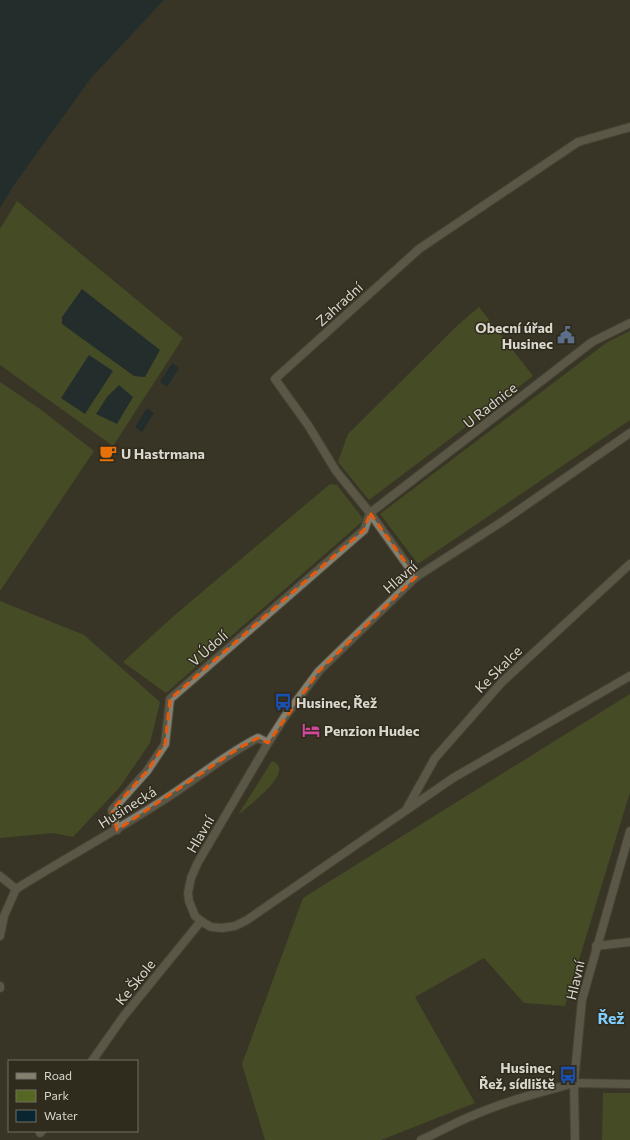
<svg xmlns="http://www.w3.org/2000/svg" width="630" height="1140" viewBox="0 0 630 1140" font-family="Commissioner,sans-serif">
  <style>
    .green { fill: #566723 }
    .water { fill: #092532 }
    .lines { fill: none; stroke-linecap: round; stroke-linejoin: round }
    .minor-casing { stroke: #545144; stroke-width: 10 }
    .tertiary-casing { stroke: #545144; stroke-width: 10 }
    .minor { stroke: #84806f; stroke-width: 8 }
    .tertiary { stroke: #84806f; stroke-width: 8 }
    .marked { fill: none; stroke: #e8590c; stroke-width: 3; stroke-dasharray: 8 5; stroke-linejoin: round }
    .labels { text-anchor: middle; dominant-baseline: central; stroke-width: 3; stroke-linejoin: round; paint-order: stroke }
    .street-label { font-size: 14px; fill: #dad7ce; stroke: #2f2b1d }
    .poi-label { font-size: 14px; font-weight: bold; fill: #dad7ce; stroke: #2f2b1d; text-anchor: start }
    .quarter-label { font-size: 16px; font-weight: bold; fill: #81cefc; stroke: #2f2b1d }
  </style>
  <rect width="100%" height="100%" fill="#393526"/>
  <g class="green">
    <path d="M 17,201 L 183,338 L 113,446 L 0,365 L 0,229 Z"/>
    <path d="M 479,307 L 533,376 L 369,500 L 338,462 L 348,434 L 459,324 Z"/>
    <path d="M 630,331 L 630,420 L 418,564 L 380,514 L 606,343 Z"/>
    <path d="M 0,382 L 40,409 L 94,451 L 0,591 Z"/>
    <path d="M 330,484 L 337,485 L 364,520 L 166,693 L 123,662 L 176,614 Z"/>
    <path d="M 0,601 L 84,635 L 160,702 L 150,743 L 119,788 L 73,837 L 53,833 L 0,838 Z"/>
    <path d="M 630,694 L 630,792 L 565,1006 L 524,1003 L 484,958 L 415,997 L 475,1103 L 381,1140 L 265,1140 L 242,1064 L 303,898 Z"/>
    <path d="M 272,761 C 298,770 247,807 238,815 Z"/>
    <path d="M 603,1093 L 630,1093 L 630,1140 L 602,1140 Z"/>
  </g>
  <g class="water">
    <path d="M 0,0 L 164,0 L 91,78 L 14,185 L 0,208 Z"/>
    <path d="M 82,289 L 160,350 L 145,377 L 134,376 L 62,324 L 62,317 Z"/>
    <path d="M 89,355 L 113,371 L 85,414 L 61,398 Z"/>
    <path d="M 172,363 L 179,368 L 167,387 L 160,382 Z"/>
    <path d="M 119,385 L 133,397 L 117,424 L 96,414 L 107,397 Z"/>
    <path d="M 147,408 L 154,413 L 142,432 L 135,427 Z"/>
  </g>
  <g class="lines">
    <g class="minor-casing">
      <g id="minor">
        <path d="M 416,577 L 370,513 L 336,471 L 308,425 L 275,379 L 419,249 L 578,142 L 630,127"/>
        <path d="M 406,810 L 435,758 L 502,682 L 630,564"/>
        <path d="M 117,830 L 112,810 L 147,771 L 165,744 L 170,699 L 364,530 L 370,513 L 592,342 L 630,323"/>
        <path d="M 0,876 L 16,889 C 64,859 114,832 162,801 C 194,781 224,755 258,738 L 268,743"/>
        <path d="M 0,936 L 4,916 L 16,889"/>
        <path d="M 596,946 L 630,942"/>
        <path d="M 0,986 L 0,988"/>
        <path d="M 92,1061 L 123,1017 L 201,921"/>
        <path d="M 40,1133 L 42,1131"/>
        <path d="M 421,1140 C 439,1132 456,1122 474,1115 C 506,1101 541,1092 574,1083 L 630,1084"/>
      </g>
    </g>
    <g class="tertiary-casing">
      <g id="tertiary">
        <path d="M 630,433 L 503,521 L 416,577 L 319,671 L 284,718 L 268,743 L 197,864 L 191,878 L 188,893 L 189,901 L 195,916 L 201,921 L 211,927 L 222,928 L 235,926 L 247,920 L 453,778 L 630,676"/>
        <path d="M 575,1140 L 574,1083 L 582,1000 L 630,831"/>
      </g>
    </g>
    <use href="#minor" class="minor"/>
    <use href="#tertiary" class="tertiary"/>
  </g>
  <path d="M0 0H630V1140H0ZM 370,513 L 416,577 L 319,671 L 268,743 L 258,738 L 239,748 L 117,830 L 112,810 L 147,771 L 165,744 L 170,699 L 364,530 Z" fill="#393526" fill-opacity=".55" fill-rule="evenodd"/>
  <path class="marked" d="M 370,513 L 416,577 L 319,671 L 268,743 L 258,738 L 239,748 L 117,830 L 112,810 L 147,771 L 165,744 L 170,699 L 364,530 Z"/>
  <defs>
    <g id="civic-bare" transform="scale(1.38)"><path d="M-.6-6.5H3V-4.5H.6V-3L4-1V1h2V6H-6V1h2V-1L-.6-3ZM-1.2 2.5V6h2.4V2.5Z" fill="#5c6f8a" stroke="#2f2b1d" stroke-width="2.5" paint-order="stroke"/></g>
    <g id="cafe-bare" transform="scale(1.38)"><path d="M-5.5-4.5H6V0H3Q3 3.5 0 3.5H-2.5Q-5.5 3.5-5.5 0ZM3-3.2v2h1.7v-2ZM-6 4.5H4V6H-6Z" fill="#e8710a" stroke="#2f2b1d" stroke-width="2.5" paint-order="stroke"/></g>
    <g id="bus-bare" transform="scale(1.38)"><path d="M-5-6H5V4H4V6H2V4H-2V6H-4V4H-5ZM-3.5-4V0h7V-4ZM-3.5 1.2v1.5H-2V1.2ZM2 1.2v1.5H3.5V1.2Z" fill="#1a4fb4" stroke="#2f2b1d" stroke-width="2.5" paint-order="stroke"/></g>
    <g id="hotel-bare" transform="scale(1.38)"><path d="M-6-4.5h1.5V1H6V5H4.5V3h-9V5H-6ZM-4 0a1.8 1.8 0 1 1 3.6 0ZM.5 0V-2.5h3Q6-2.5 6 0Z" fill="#d1479c" stroke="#2f2b1d" stroke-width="2.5" paint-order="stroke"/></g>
  </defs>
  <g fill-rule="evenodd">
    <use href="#civic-bare" x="566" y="335"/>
    <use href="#cafe-bare" x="108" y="453"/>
    <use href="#bus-bare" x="283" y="702"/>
    <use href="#hotel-bare" x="311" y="730"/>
    <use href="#bus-bare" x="568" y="1075"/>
  </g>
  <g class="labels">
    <g class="street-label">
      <text transform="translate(339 304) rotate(-42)">Zahradní</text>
      <text transform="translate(490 405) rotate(-38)">U Radnice</text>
      <text transform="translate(400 577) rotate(-41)">Hlavní</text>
      <text transform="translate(208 648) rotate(-41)">V Údolí</text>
      <text transform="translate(498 669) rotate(-45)">Ke Skalce</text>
      <text transform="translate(127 807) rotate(-32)">Husinecká</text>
      <text transform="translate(200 834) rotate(-60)">Hlavní</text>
      <text transform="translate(575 980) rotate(-77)">Hlavní</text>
      <text transform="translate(135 982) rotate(-51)">Ke Škole</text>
    </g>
    <g class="poi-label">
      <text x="553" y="327" text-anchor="end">Obecní úřad<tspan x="553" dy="16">Husinec</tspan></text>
      <text x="121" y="453">U Hastrmana</text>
      <text x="296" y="702">Husinec, Řež</text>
      <text x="324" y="730">Penzion Hudec</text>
      <text x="555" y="1067" text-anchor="end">Husinec,<tspan x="555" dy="16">Řež, sídliště</tspan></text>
    </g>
    <g class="quarter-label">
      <text x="611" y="1017">Řež</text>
    </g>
  </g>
  <rect x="8" y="1060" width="130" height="72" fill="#2f2b1d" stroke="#737064"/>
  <rect x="16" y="1073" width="20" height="6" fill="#84806f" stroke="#737064"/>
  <text x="44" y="1080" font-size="12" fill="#dad7ce">Road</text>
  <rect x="16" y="1090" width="20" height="12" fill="#566723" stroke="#737064"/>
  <text x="44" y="1100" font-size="12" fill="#dad7ce">Park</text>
  <rect x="16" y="1110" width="20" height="12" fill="#092532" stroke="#737064"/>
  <text x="44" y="1120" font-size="12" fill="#dad7ce">Water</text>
</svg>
